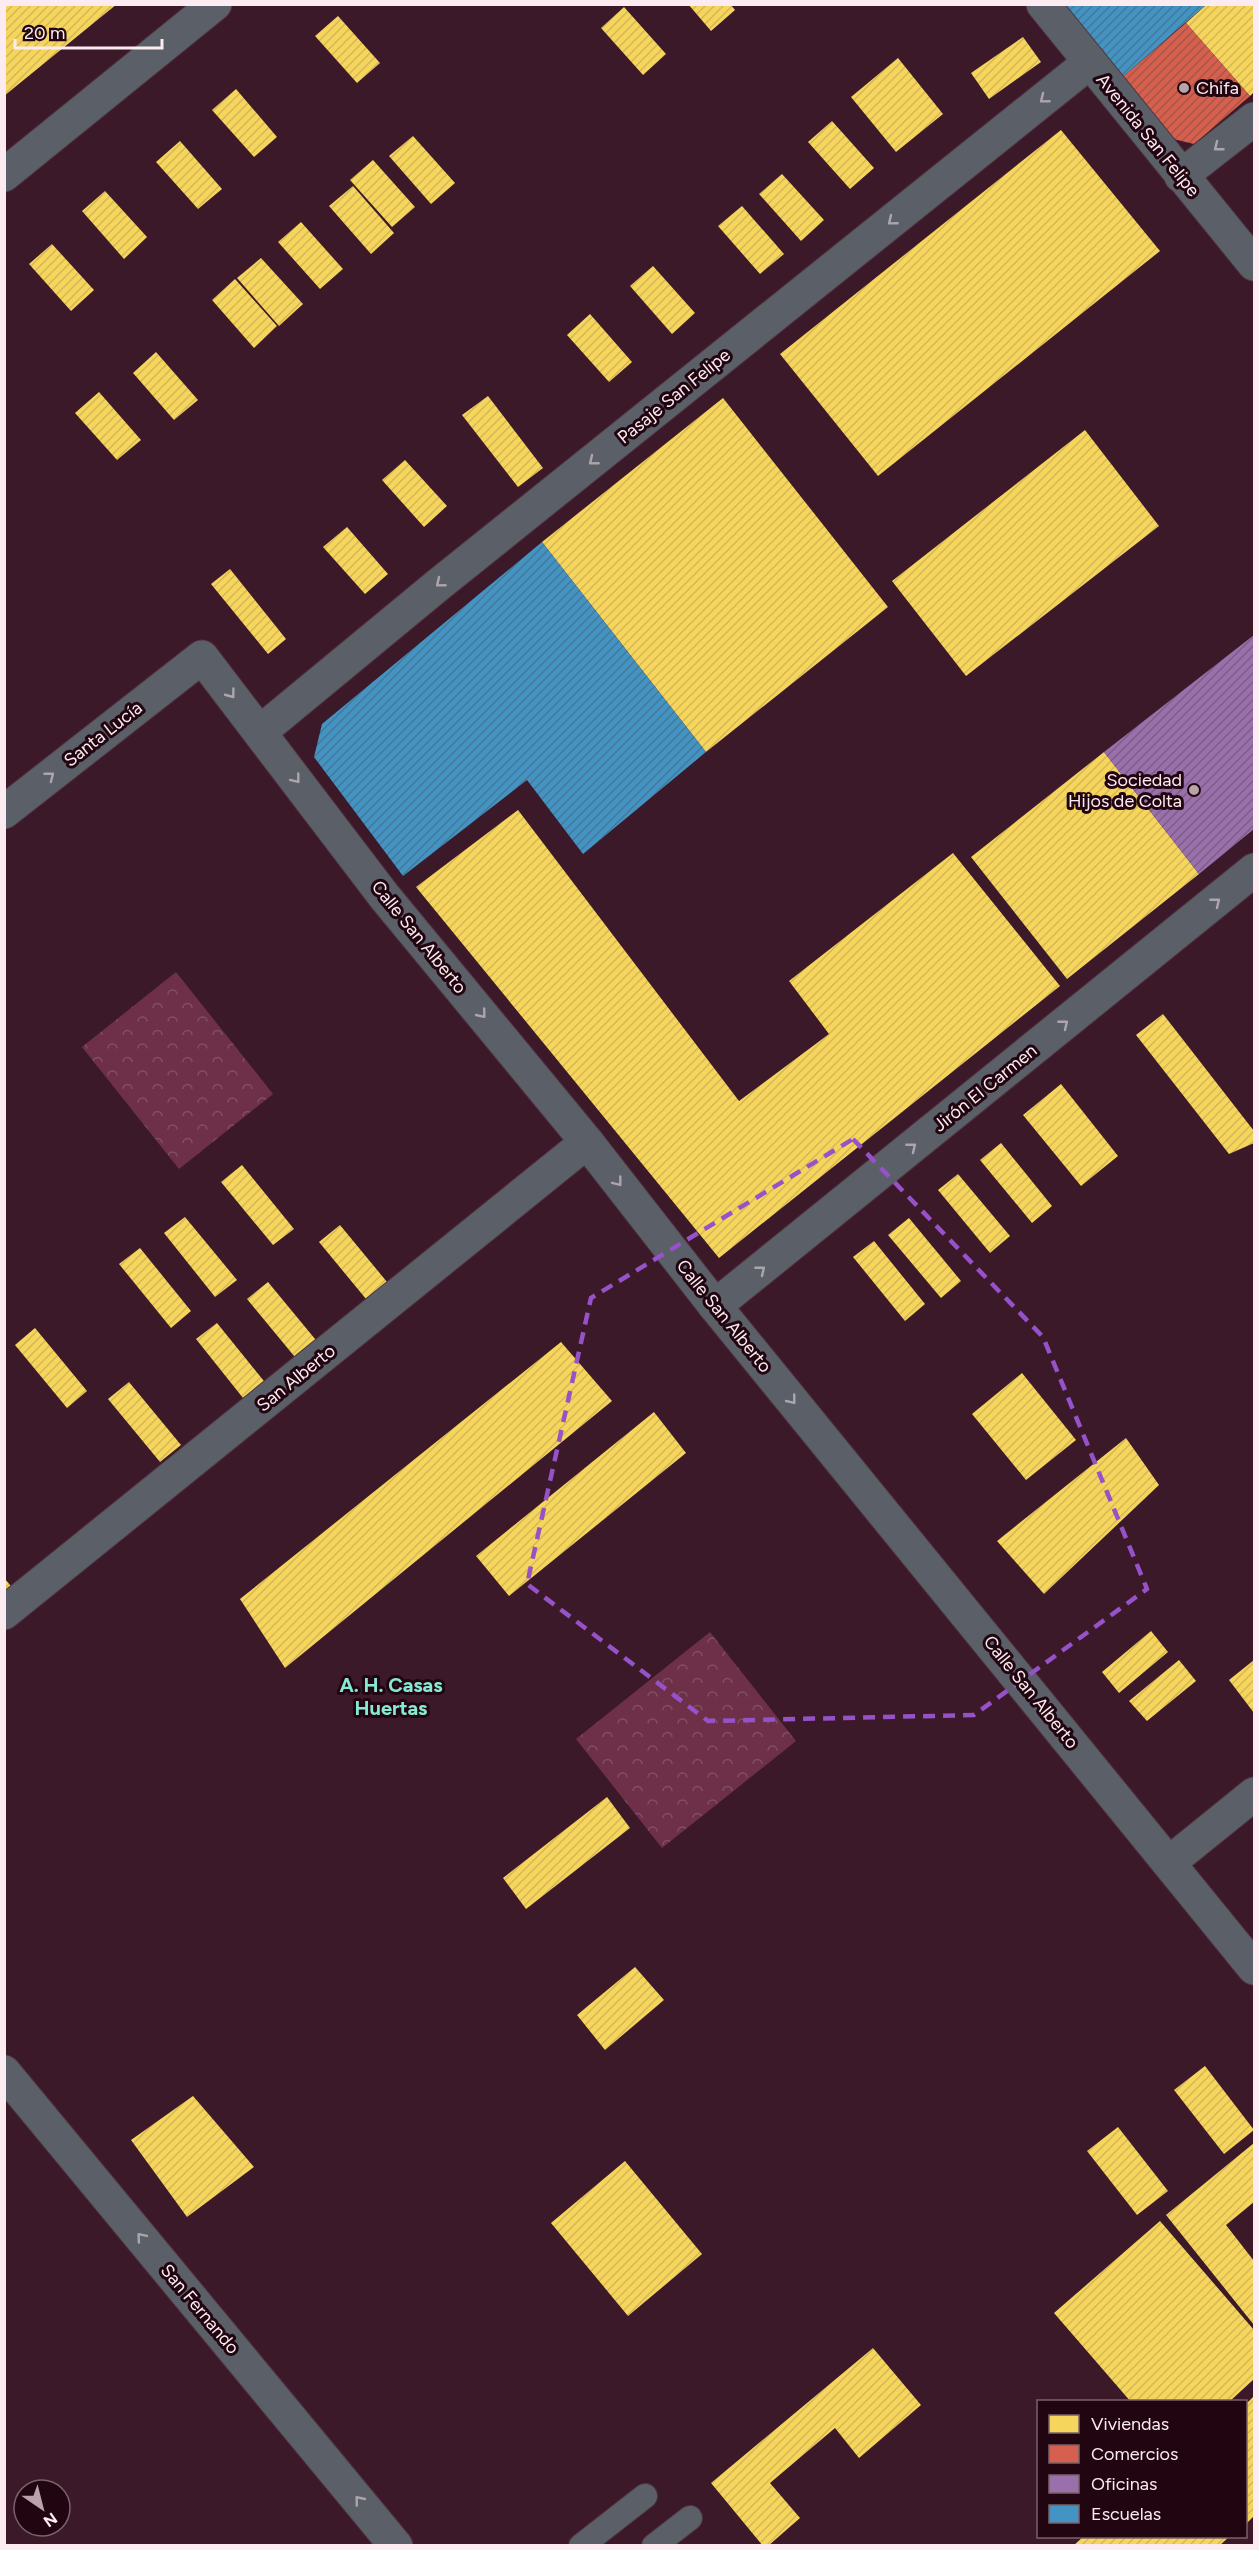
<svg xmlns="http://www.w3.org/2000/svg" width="1259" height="2550" viewBox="0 0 1259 2550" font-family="Figtree,sans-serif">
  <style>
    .park { fill: url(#park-crowns) }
    .homes { fill: url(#homes-hatch) }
    .shops { fill: url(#shops-hatch) }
    .offices { fill: url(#offices-hatch) }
    .schools { fill: url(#schools-hatch) }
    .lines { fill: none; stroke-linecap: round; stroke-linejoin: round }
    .service-casing { stroke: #503542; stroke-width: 26 }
    .minor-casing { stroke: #503542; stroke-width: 35 }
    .tertiary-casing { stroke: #503542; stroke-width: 35 }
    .service { stroke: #5b5f67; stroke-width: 24 }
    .minor { stroke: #5b5f67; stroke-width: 33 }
    .tertiary { stroke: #5b5f67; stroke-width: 33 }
    .oneway { stroke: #aca5ac }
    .marked { fill: none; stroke: #9552c9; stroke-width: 4.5; stroke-dasharray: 12 8; stroke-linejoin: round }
    .poi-dot { fill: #b9a2aa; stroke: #210611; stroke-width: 2 }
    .labels { text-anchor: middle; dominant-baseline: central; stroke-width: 6; stroke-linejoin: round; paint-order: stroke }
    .poi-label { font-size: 18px; fill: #fcebf0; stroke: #210611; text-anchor: start }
    .street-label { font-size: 18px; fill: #fcebf0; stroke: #210611 }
    .neighbourhood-label { font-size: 20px; font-weight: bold; fill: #85e9d4; stroke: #210611 }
  </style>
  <defs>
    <pattern id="park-crowns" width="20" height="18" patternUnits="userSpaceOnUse" patternTransform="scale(1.5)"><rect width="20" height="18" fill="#6d3048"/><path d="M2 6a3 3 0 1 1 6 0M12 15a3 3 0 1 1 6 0" fill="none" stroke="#834e63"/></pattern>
    <pattern id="homes-hatch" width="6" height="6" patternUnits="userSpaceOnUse" patternTransform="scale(1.5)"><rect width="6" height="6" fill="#f6d55c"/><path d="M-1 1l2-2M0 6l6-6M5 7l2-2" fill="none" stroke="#d4b858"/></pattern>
    <pattern id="shops-hatch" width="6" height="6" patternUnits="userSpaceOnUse" patternTransform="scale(1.5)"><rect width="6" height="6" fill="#d6604d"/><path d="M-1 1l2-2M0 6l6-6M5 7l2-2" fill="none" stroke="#a6574b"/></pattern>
    <pattern id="offices-hatch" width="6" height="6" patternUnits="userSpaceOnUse" patternTransform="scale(1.5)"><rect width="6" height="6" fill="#9970ab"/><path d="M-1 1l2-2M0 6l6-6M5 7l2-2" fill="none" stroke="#7a5f83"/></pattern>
    <pattern id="schools-hatch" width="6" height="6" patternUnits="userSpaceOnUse" patternTransform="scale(1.5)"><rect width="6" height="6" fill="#4393c3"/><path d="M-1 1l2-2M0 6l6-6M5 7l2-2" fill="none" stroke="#467898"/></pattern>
  </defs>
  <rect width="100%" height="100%" fill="#3c1929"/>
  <g class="park">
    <path d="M 176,972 L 273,1094 L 179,1169 L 82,1047 Z"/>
    <path d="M 710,1632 L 796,1741 L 662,1848 L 576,1739 Z"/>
  </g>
  <g class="homes">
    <path d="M 4,4 L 117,4 L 4,96 Z"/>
    <path d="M 688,4 L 730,4 L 735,10 L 711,31 Z"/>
    <path d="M 1207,4 L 1254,4 L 1254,92 L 1250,96 L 1186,23 Z"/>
    <path d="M 624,7 L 666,54 L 643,75 L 601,28 Z"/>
    <path d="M 338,16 L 380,63 L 357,83 L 315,36 Z"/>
    <path d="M 1023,37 L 1041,62 L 989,99 L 971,73 Z"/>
    <path d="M 898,58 L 943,114 L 896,152 L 851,97 Z"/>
    <path d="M 236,89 L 277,137 L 254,157 L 212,110 Z"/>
    <path d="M 832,121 L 874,168 L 850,189 L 808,142 Z"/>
    <path d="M 1061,130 L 1160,251 L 878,476 L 780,354 Z"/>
    <path d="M 413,136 L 455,183 L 431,204 L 389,156 Z"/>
    <path d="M 180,141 L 222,189 L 198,209 L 156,162 Z"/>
    <path d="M 373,160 L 415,207 L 392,227 L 350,180 Z"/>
    <path d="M 782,174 L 824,220 L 801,241 L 759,194 Z"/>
    <path d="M 353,186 L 394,233 L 371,254 L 329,206 Z"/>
    <path d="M 105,191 L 147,237 L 124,259 L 82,211 Z"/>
    <path d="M 742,206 L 784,254 L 760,274 L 718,226 Z"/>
    <path d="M 301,222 L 343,269 L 320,289 L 278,242 Z"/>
    <path d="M 52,244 L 94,290 L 71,311 L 29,264 Z"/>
    <path d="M 261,258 L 303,304 L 279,326 L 237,278 Z"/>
    <path d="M 653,266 L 695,313 L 672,334 L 630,286 Z"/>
    <path d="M 235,279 L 277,326 L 254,348 L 212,300 Z"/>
    <path d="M 590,314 L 632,362 L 609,382 L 567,335 Z"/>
    <path d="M 156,352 L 198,400 L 174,420 L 133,373 Z"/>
    <path d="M 99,392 L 141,440 L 117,460 L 75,413 Z"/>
    <path d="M 488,396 L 543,468 L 518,487 L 462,415 Z"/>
    <path d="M 723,398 L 888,607 L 706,752 L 542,542 Z"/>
    <path d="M 1085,430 L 1159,526 L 966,676 L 892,581 Z"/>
    <path d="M 405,460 L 447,506 L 424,527 L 382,480 Z"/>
    <path d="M 347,527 L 388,574 L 365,594 L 323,547 Z"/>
    <path d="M 230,569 L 286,639 L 268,654 L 211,584 Z"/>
    <path d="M 1104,752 L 1199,874 L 1067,979 L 971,857 Z"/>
    <path d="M 518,810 L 739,1101 L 829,1034 L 789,981 L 953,853 L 1060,986 L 719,1258 L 416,887 Z"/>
    <path d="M 1163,1014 L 1254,1131 L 1254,1143 L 1229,1154 L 1136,1035 Z"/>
    <path d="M 1061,1084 L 1118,1156 L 1081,1186 L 1023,1115 Z"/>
    <path d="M 1001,1143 L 1052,1206 L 1032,1223 L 980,1160 Z"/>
    <path d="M 242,1165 L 294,1229 L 273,1245 L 221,1182 Z"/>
    <path d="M 958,1174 L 1010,1236 L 990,1253 L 938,1190 Z"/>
    <path d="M 185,1217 L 237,1280 L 215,1297 L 164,1233 Z"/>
    <path d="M 909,1218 L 961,1281 L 941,1298 L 888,1235 Z"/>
    <path d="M 340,1225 L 392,1288 L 371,1305 L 319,1242 Z"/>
    <path d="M 874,1241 L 925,1304 L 905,1321 L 853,1257 Z"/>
    <path d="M 140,1248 L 191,1311 L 171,1328 L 119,1264 Z"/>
    <path d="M 268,1282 L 320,1345 L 299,1362 L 247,1299 Z"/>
    <path d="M 217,1323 L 268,1386 L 247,1403 L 196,1339 Z"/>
    <path d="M 35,1328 L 87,1391 L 67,1408 L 15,1345 Z"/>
    <path d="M 561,1342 L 612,1401 L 285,1668 L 240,1599 Z"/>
    <path d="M 1022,1373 L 1076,1440 L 1026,1480 L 972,1414 Z"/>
    <path d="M 129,1382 L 181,1445 L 160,1462 L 108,1399 Z"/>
    <path d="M 654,1412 L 686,1453 L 509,1596 L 476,1556 Z"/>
    <path d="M 1126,1438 L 1159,1485 L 1044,1594 L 997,1541 Z"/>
    <path d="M 4,1578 L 18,1594 L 4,1605 Z"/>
    <path d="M 1151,1631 L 1168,1652 L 1119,1693 L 1102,1672 Z"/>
    <path d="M 1179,1660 L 1196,1681 L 1147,1721 L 1129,1701 Z"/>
    <path d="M 1254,1660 L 1254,1713 L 1229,1680 Z"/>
    <path d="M 607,1797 L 630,1828 L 526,1909 L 503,1878 Z"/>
    <path d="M 635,1967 L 664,2000 L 605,2050 L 577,2015 Z"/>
    <path d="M 1205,2066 L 1254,2130 L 1224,2154 L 1174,2090 Z"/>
    <path d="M 193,2096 L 254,2167 L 187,2217 L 131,2140 Z"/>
    <path d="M 1118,2127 L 1168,2191 L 1137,2215 L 1087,2151 Z"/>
    <path d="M 1254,2143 L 1254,2202 L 1226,2225 L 1254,2261 L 1254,2325 L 1166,2215 Z"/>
    <path d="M 625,2161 L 702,2254 L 628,2316 L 551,2223 Z"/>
    <path d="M 1160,2221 L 1254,2330 L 1254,2379 L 1229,2402 L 1131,2402 L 1054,2313 Z"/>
    <path d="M 873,2348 L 921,2405 L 859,2458 L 835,2428 L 770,2483 L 800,2518 L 768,2546 L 763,2546 L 711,2483 Z"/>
    <path d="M 1254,2396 L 1254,2516 L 1246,2524 L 1246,2404 Z"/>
    <path d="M 1084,2536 L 1230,2536 L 1219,2546 L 1073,2546 Z"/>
  </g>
  <path class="shops" d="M 1186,23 L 1250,96 L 1194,144 L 1165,137 L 1119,80 Z"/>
  <path class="offices" d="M 1254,635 L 1254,829 L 1199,874 L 1104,752 Z"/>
  <g class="schools">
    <path d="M 1062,4 L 1207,4 L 1119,80 Z"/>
    <path d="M 542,542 L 706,752 L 583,854 L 527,780 L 403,876 L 314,757 L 322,724 Z"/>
  </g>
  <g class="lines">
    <g class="service-casing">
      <g id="service">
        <path d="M 581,2546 L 645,2496"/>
        <path d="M 654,2546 L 690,2518"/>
      </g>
    </g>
    <g class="minor-casing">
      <g id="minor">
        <path d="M 1181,176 L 1254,119"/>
        <path d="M 260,732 L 438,585 L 1090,62"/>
        <path d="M 4,812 L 202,657 L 384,896 L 587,1142 L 715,1306 L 1254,1968"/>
        <path d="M 715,1306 L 1254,870"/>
        <path d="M 4,1613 L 587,1142"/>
        <path d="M 1170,1862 L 1254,1794"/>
        <path d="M 4,2072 L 396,2546"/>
      </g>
    </g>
    <g class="tertiary-casing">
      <g id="tertiary">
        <path d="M 1043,4 L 1254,264"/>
        <path d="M 4,175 L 215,4"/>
      </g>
    </g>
    <use href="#service" class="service"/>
    <use href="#minor" class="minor"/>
    <use href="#tertiary" class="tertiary"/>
  </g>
  <defs><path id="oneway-chevron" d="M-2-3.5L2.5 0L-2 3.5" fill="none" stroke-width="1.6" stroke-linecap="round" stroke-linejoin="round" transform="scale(1.5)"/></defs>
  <g class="oneway">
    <use href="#oneway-chevron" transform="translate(1044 99) rotate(141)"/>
    <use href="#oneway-chevron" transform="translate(1218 147) rotate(142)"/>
    <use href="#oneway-chevron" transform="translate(892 221) rotate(141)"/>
    <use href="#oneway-chevron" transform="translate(593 461) rotate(141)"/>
    <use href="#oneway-chevron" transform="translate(440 583) rotate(141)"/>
    <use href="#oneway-chevron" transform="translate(231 694) rotate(53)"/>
    <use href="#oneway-chevron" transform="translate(50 776) rotate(-38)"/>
    <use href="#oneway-chevron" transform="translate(296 779) rotate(52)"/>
    <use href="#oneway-chevron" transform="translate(1216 902) rotate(-39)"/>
    <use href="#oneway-chevron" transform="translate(482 1014) rotate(51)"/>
    <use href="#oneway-chevron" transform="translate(1064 1024) rotate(-39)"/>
    <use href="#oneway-chevron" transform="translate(912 1147) rotate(-39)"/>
    <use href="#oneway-chevron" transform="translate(618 1182) rotate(52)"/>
    <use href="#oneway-chevron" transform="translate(761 1270) rotate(-39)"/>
    <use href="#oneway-chevron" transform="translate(792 1400) rotate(51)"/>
    <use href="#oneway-chevron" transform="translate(141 2237) rotate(-130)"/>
    <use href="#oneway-chevron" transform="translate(359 2500) rotate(-129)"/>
  </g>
  <path class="marked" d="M 853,1139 L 1043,1337 L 1147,1589 L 974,1715 L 708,1721 L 527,1584 L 591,1298 Z"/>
  <g class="poi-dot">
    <circle cx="1184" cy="88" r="6"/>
    <circle cx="1194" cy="790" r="6"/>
  </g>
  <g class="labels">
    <g class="poi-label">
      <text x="1196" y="88">Chifa</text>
      <text x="1182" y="780" text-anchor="end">Sociedad<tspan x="1182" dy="21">Hijos de Colta</tspan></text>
    </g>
    <g class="street-label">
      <text transform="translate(1148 135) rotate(51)">Avenida San Felipe</text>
      <text transform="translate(674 396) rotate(-39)">Pasaje San Felipe</text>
      <text transform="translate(103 734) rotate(-38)">Santa Lucía</text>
      <text transform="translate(419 937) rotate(51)">Calle San Alberto</text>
      <text transform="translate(985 1088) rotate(-39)">Jirón El Carmen</text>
      <text transform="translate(724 1316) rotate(51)">Calle San Alberto</text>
      <text transform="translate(296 1378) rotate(-39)">San Alberto</text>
      <text transform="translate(1031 1692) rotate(51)">Calle San Alberto</text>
      <text transform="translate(200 2309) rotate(50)">San Fernando</text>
    </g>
    <g class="neighbourhood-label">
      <text x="391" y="1685">A. H. Casas<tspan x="391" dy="23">Huertas</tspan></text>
    </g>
  </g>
  <rect width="1259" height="2550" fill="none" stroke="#fcebf0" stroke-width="12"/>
  <rect x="1037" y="2400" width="210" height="138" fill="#210611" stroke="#79626a" stroke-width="1.5"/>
  <rect x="1049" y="2415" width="30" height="18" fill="#f6d55c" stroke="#79626a" stroke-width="1.5"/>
  <text x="1091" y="2430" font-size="18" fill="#fcebf0">Viviendas</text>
  <rect x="1049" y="2445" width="30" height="18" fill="#d6604d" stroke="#79626a" stroke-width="1.5"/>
  <text x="1091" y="2460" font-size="18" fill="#fcebf0">Comercios</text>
  <rect x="1049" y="2475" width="30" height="18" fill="#9970ab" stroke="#79626a" stroke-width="1.5"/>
  <text x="1091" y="2490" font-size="18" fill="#fcebf0">Oficinas</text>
  <rect x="1049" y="2505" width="30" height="18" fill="#4393c3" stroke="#79626a" stroke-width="1.5"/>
  <text x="1091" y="2520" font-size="18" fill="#fcebf0">Escuelas</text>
  <g transform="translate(42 2508) rotate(145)"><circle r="28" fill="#210611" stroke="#79626a" stroke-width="1.5"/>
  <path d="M0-4.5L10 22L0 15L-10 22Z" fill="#b9a2aa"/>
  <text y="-9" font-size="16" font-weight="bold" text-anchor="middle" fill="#fcebf0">N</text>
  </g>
  <path d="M15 39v9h147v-9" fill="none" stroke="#fcebf0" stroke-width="3"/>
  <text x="24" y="39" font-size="18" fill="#fcebf0" stroke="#210611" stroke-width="4.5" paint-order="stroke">20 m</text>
</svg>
